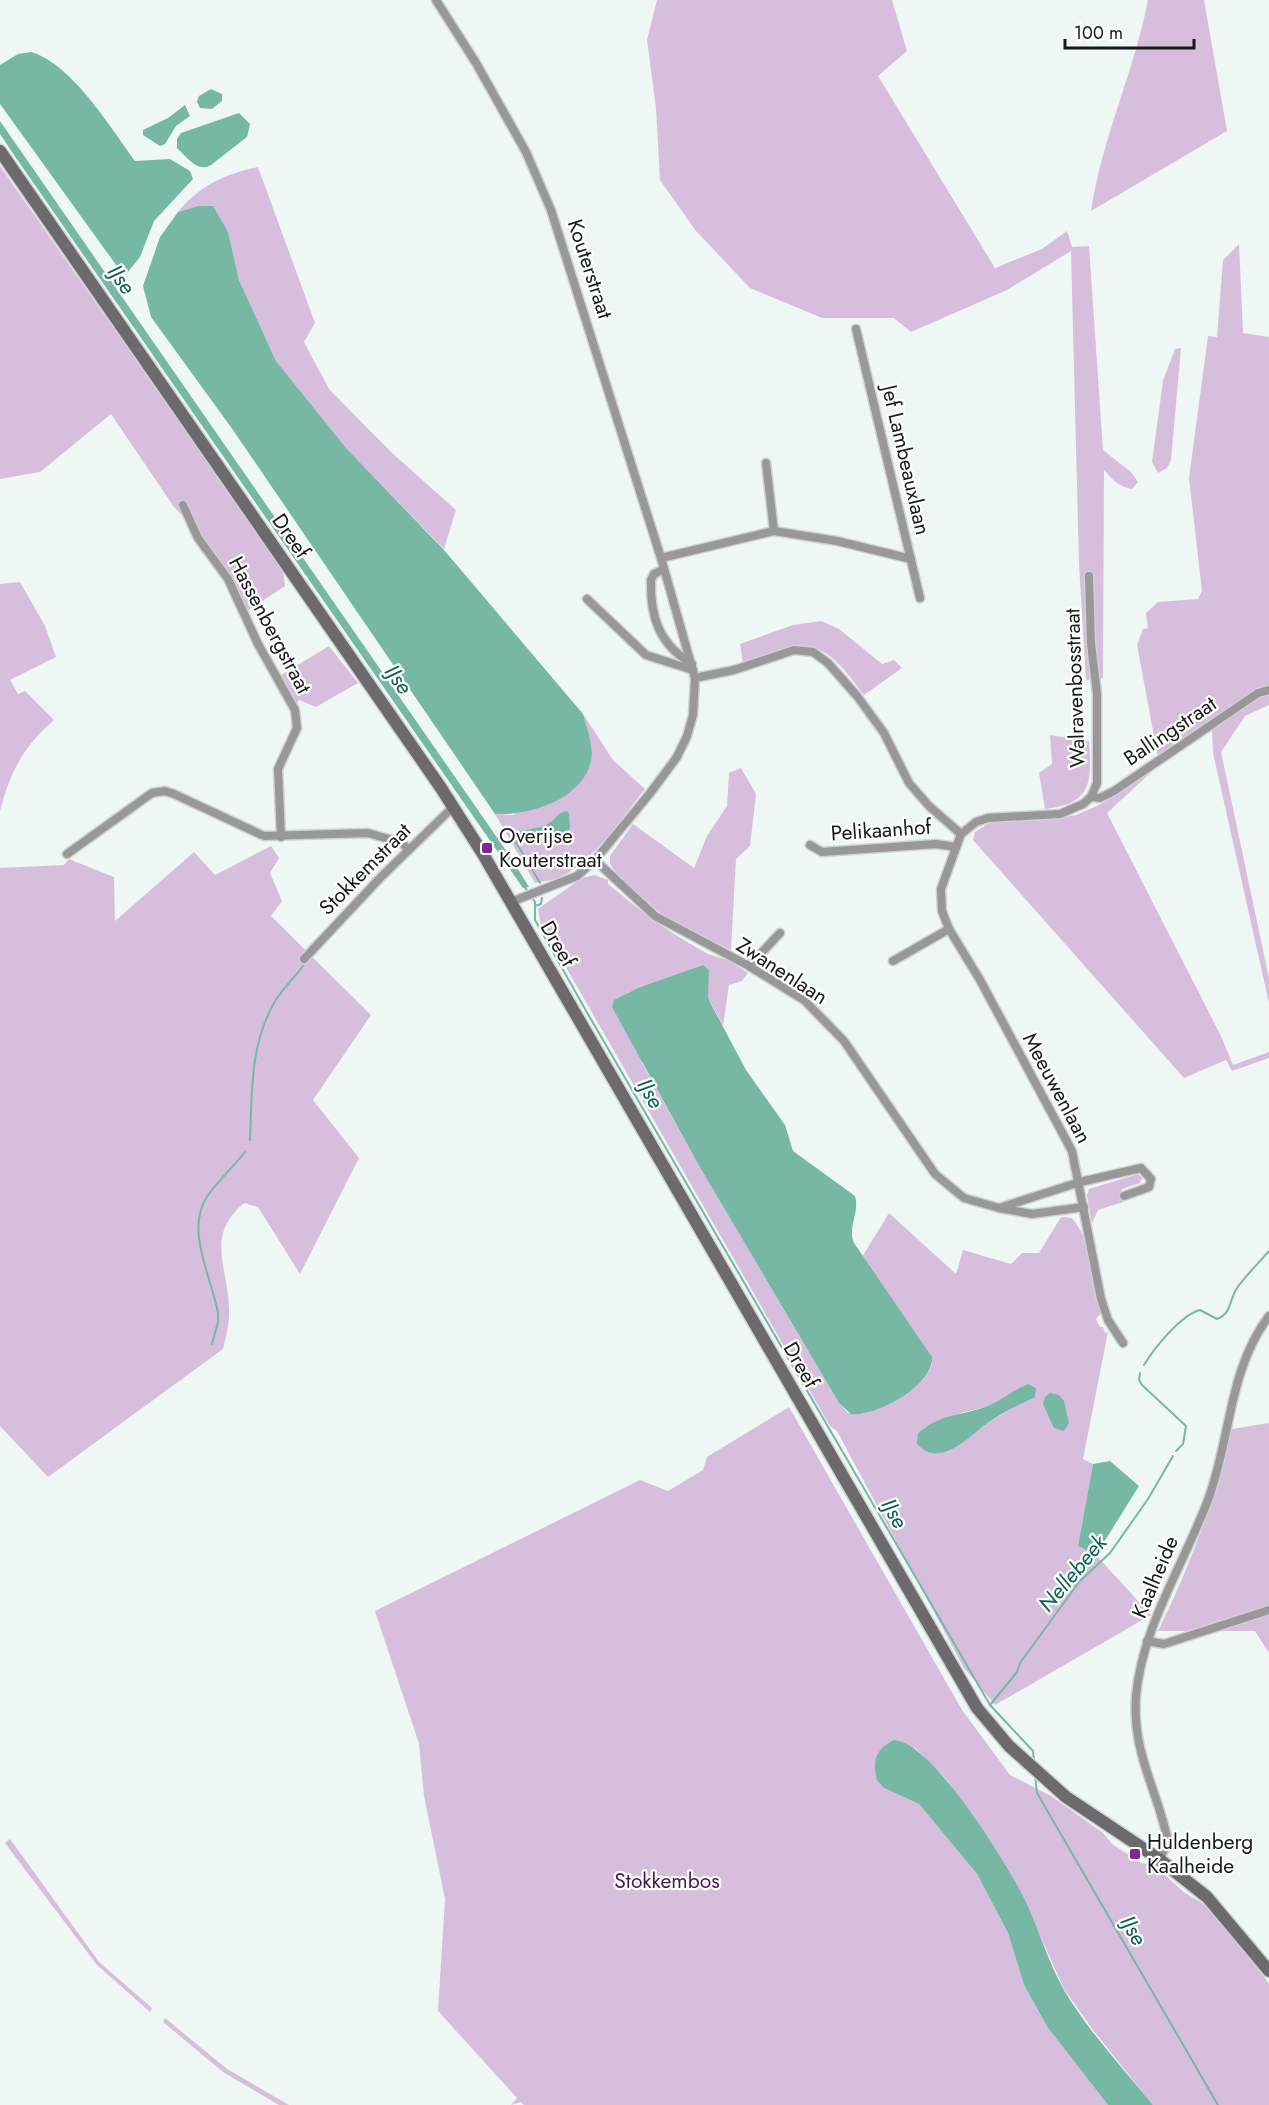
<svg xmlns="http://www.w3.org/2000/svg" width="1269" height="2105" viewBox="0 0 1269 2105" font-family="Jost,sans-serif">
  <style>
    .green { fill: #d8bedd; fill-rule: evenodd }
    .water { fill: #77b8a4 }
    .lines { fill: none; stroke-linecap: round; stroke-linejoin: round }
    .stream { stroke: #77b8a4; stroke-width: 2 }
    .street-casing { stroke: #ccd3d1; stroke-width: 11 }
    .secondary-casing { stroke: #ccd3d1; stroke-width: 15 }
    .street { stroke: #999799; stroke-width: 8 }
    .secondary { stroke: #6d6a6e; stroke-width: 12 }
    .poi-dot { fill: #812693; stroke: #fff; stroke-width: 2 }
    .labels { text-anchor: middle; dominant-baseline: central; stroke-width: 4.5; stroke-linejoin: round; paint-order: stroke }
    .street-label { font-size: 21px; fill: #161918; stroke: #fff }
    .poi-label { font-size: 21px; fill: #161918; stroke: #fff; text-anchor: start }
    .park-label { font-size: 21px; fill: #45184e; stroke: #fff }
    .water-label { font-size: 22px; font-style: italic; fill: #09624f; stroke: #fff }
  </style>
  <rect width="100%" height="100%" fill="#eff7f4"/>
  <g class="green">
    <path d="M 657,0 L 892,0 L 907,51 L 878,76 L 995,268 L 1042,249 L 1067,231 L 1072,247 L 1089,246 L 1103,450 L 1131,472 L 1138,482 L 1132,489 C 1119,487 1112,479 1104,470 L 1103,678 L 1086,680 L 1079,564 L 1071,251 L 1007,290 L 911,332 L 894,318 L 822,318 L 750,288 L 696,231 L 660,180 L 656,108 L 647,40 Z"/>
    <path d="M 1148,0 L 1204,0 L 1227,131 L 1091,211 C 1102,138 1134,72 1148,0 Z"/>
    <path d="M 0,166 L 283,570 L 285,586 L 247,611 L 196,531 L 174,507 L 111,414 L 40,472 L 0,479 Z"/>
    <path d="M 258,167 L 315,323 L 304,342 L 329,389 L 391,452 L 456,510 L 444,549 L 347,449 L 276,361 L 239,280 L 228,232 L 198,206 L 178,212 C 200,185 225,174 258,167 Z"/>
    <path d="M 1239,244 L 1243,333 L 1269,337 L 1269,686 L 1262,694 L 1269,693 L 1269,705 L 1245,716 L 1221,752 L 1269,978 L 1269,1003 L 1213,753 L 1212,731 L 1159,763 L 1137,645 L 1143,629 L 1148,628 L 1146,613 L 1158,602 L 1198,599 L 1202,591 L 1189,478 L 1208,336 L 1217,337 L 1223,260 Z"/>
    <path d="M 1181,348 L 1171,460 L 1167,468 L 1158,473 L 1152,462 L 1163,381 L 1175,349 Z"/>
    <path d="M 20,582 L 45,626 L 56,657 L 10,680 L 18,694 L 25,691 L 54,720 C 23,747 10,772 0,811 L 0,584 Z"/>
    <path d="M 821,621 L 839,629 L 882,664 L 894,660 L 902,668 L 864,695 C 819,634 811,640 743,663 L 740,644 L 793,625 Z"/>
    <path d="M 329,646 L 358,683 L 316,707 L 299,700 L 296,705 L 278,677 Z"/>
    <path d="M 583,714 L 613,760 L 645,789 C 624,815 590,866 558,878 C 551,881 543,881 535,883 L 495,814 L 514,815 L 590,738 Z"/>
    <path d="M 1050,735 L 1089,741 C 1092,782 1092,804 1045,809 L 1039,773 L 1052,764 Z"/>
    <path d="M 1159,765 L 1107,813 L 1221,1036 L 1233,1065 L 1269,1052 L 1269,1058 L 1232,1071 L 1226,1060 L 1184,1078 L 973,840 L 975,832 L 991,822 L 1047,820 L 1076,815 L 1101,804 Z"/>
    <path d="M 741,768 L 756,794 L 750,846 L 736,859 L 731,950 L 666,918 L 619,877 L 610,864 L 610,856 L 633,824 L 694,868 L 707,836 L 727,806 L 729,773 Z"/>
    <path d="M 271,846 L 279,858 L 270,873 L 282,901 L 271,916 L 371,1015 L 313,1100 L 359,1158 L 300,1274 L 258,1207 L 244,1203 C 205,1236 228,1266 229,1308 C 230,1322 226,1336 223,1349 L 48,1477 L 0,1426 L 0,868 L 64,865 L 69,859 L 114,877 L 115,921 L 194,852 L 215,875 Z"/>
    <path d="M 594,875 L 608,880 L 608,884 L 650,918 L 682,939 L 708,954 L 730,961 L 748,973 L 742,981 L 729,985 L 723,1026 L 708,997 L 703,965 L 627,993 L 642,1063 L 698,1164 L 839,1403 L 848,1413 C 853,1413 861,1415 866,1413 C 886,1409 929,1383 932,1363 L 862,1257 L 889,1213 L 956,1274 L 963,1250 L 1011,1264 L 1022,1253 L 1039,1253 L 1061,1217 L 1072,1218 C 1093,1243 1094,1282 1101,1313 L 1096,1319 L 1100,1327 L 1103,1327 L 1105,1333 L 1108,1332 L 1083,1459 L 1093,1464 L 1078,1546 L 1096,1555 L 1151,1615 L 995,1705 L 964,1668 L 837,1431 L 830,1426 L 541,924 L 538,909 L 582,878 ZM 1018,1388 L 1024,1401 L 988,1423 L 956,1447 L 950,1449 L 918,1433 C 951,1406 990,1416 1018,1388 Z"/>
    <path d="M 1138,1174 L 1142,1178 L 1140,1183 L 1122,1189 L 1123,1202 L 1098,1210 L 1092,1223 L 1087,1195 L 1089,1189 Z"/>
    <path d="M 789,1407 L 962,1710 L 1010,1775 L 1051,1796 L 1103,1833 L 1112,1844 L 1141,1863 L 1154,1865 L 1185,1893 L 1207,1906 L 1251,1958 L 1269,1984 L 1269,2105 L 1153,2105 L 1093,2030 L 1064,1989 L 1020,1891 L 971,1813 L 947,1780 L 915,1748 L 884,1788 L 919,1804 L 977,1874 L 1008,1933 L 1024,1985 L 1048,2028 L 1108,2105 L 524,2105 L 521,2102 L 511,2105 L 517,2098 L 438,2011 L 445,1899 L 424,1796 L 419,1744 L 375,1611 L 640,1480 L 668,1491 L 703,1470 L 707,1457 Z"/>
    <path d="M 1269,1423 L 1269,1653 L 1255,1631 L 1158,1631 C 1190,1566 1215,1500 1232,1429 Z"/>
    <path d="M 10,1839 L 99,1962 L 152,2008 L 150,2012 L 97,1965 L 5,1843 Z"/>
    <path d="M 165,2018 L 227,2069 L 289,2105 L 279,2105 L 223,2072 L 163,2022 Z"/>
  </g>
  <g class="water">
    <path d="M 31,52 C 72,64 110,127 135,161 L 170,159 L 190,171 L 193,179 L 154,221 L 140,257 L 127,273 L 119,269 L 0,104 L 0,65 L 18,54 Z"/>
    <path d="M 211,89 L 222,94 L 222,101 L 212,109 L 200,108 L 197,102 L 199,96 Z"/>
    <path d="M 185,105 L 190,116 L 176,126 L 165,144 L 160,146 L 143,135 L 143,130 L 168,118 Z"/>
    <path d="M 239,113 L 250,124 L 247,137 L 211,165 C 197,173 187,157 177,148 L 177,139 L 181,133 Z"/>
    <path d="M 0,121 L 507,852 L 529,887 L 523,888 L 14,155 L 0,134 Z"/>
    <path d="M 198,206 L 213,206 L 228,232 L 239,280 L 276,361 L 347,449 L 444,550 L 583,714 C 587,728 594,746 591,761 C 583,799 529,816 495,814 L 233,430 L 151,317 L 143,286 L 160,237 L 178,212 Z"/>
    <path d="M 566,811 L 569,813 L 570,829 C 556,840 543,834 528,838 C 523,840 521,843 515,844 L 512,840 L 513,834 C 524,828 541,830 551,822 C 556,818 558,813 566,811 Z"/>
    <path d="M 703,965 L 709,970 L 708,997 L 711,1004 L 746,1070 L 785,1125 L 793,1151 L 855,1196 C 860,1213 847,1228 854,1243 L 932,1357 C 934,1385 876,1417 851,1414 L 839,1403 L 698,1164 L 612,1007 L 614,1000 L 638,988 Z"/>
    <path d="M 1028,1384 L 1036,1388 L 1035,1397 C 1020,1404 1004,1412 989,1422 C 970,1435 941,1470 917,1444 L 918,1433 C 943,1413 955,1417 982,1408 C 999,1403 1012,1390 1028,1384 Z"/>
    <path d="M 1050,1393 L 1059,1395 L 1064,1401 L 1069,1423 L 1064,1431 L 1054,1428 L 1043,1404 L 1045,1397 Z"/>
    <path d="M 1110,1461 L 1139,1486 L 1096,1555 L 1078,1546 L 1093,1464 Z"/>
    <path d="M 894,1740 C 933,1743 1001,1856 1020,1890 C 1037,1922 1046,1958 1064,1990 C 1088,2031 1123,2068 1153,2105 L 1108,2105 L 1048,2028 L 1024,1985 L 1008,1933 L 977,1874 L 919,1804 L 884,1788 L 877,1780 C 872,1760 876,1749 894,1740 Z"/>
  </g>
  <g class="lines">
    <g class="stream">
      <path d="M 517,844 L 540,883"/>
      <path d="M 524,886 L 535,902 L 535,920 L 589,1016 L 990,1705 L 1033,1751 L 1034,1761"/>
      <path d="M 535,906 L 541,904 L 542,898"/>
      <path d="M 250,1140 C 252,1092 250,1045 274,1003 C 282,989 294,978 303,966"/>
      <path d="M 212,1344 L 218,1322 L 218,1313 C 212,1278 184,1229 208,1195 C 219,1180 233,1167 245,1152"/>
      <path d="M 1144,1365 C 1155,1347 1181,1315 1200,1310 L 1217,1319 C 1232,1313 1229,1300 1237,1288 C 1246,1275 1259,1263 1269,1251"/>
      <path d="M 1140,1373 L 1139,1380 L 1142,1385 L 1186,1426 L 1183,1444 L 1176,1451"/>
      <path d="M 990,1705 L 1017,1672 L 1020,1663 L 1079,1582 L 1110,1553 L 1148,1499 L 1173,1456"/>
      <path d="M 1035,1775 L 1037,1793 L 1218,2105"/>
    </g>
    <g class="street-casing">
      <g id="street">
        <path d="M 436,0 L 476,63 L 526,152 L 551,210 L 661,558 L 695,678 L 693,715 L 687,736 L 677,757 L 651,792 L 595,860 L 577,876 L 511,902"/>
        <path d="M 856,329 L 920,598"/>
        <path d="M 766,463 L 774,531"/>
        <path d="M 183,505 L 198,538 L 228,579 L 258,644 L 295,710 L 297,728 L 278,769 L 281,837"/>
        <path d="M 661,558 L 774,531 L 837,541 L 911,559"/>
        <path d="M 664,569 L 654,574 L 651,580 C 650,617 659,644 692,664"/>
        <path d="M 587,599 L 646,655 L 693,670"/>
        <path d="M 695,678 L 734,670 L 794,650 L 813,652 L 828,663 L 857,696 L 884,733 L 909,783 L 929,806 L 961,834"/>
        <path d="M 1091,797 L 1100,798 L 1114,791 L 1258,693 L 1269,690"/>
        <path d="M 961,834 L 941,889 L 942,911 L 949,929 L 980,980 L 1072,1151 L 1101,1299 L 1108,1320 L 1123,1343"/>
        <path d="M 961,834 L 976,822 L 988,818 L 1060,814 L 1083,804 L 1091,797 L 1097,783 L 1097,694 L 1091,644 L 1089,576"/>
        <path d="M 810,845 L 822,852 L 936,844 L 956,847"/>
        <path d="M 67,854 L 152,793 L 165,791 L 174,794 L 264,836 L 368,833 L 402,843 L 409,850"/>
        <path d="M 595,860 L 655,916 L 749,966 L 804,1000 L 844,1041 L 935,1174 L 964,1198 L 999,1208"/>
        <path d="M 304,959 L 381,877 L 453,807"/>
        <path d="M 893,961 L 949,929"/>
        <path d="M 749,966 L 780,933"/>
        <path d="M 1084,1207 L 1032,1214 L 999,1208 L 1080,1182 L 1141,1168 L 1151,1179 L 1149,1187 L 1124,1196"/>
        <path d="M 1147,1641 L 1164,1644 L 1269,1610"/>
        <path d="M 1159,1859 L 1167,1845 L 1167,1837 C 1156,1787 1132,1752 1136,1696 C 1142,1627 1184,1564 1208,1500 C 1231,1439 1228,1370 1269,1316"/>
      </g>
    </g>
    <g class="secondary-casing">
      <path id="secondary" d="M 0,151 L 441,788 L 483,854 L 977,1708 L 1009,1746 L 1066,1797 L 1159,1859 L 1207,1897 L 1269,1971"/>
    </g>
    <use href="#street" class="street"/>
    <use href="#secondary" class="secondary"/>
  </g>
  <g class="poi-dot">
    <rect x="481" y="842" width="12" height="12" rx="3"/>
    <rect x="1129" y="1848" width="12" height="12" rx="3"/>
  </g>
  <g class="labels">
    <g class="street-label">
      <text transform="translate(590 269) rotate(72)">Kouterstraat</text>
      <text transform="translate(906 460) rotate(77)">Jef Lambeauxlaan</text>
      <text transform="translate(291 536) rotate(55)">Dreef</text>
      <text transform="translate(270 625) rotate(62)">Hassenbergstraat</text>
      <text transform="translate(1075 688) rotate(-92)">Walravenbosstraat</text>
      <text transform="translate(1170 731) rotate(-34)">Ballingstraat</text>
      <text transform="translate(881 830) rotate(-4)">Pelikaanhof</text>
      <text transform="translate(365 869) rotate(-45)">Stokkemstraat</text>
      <text transform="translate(558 944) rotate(60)">Dreef</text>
      <text transform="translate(782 971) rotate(33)">Zwanenlaan</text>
      <text transform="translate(1057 1088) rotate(62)">Meeuwenlaan</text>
      <text transform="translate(801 1365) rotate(60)">Dreef</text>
      <text transform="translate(1155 1577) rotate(-67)">Kaalheide</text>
    </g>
    <g class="poi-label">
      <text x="499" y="836">Overijse<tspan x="499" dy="24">Kouterstraat</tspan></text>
      <text x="1147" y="1842">Huldenberg<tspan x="1147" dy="24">Kaalheide</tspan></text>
    </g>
    <g class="park-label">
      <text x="667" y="1881">Stokkembos</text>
    </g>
    <g class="water-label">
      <text transform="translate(122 279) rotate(55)">IJse</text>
      <text transform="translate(399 679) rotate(55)">IJse</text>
      <text transform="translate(651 1093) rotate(60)">IJse</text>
      <text transform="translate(895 1513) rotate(60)">IJse</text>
      <text transform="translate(1072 1573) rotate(-50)">Nellebeek</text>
      <text transform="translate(1134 1930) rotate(60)">IJse</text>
    </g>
  </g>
  <path d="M1065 39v9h129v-9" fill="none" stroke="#161918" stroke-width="3"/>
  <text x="1074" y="39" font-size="18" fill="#161918" stroke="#ffffff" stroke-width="4.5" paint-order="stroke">100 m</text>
</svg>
